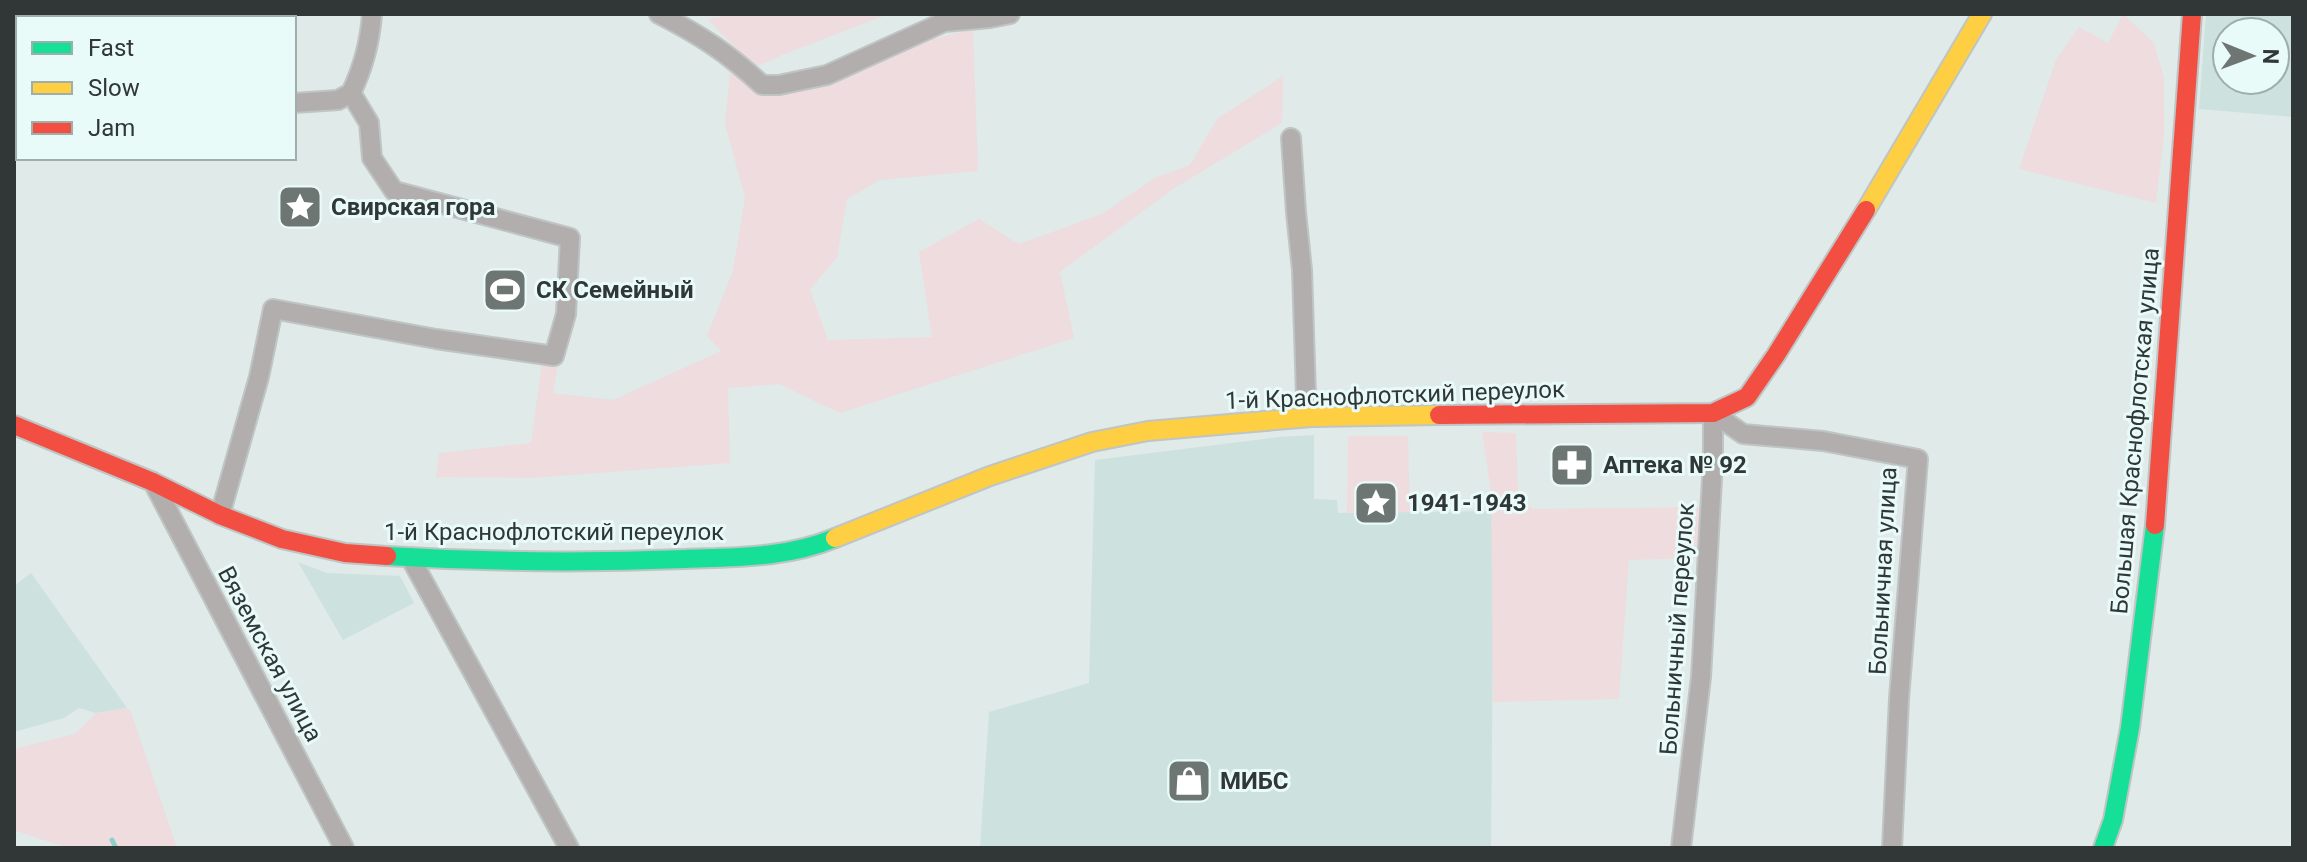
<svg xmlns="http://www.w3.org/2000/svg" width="2307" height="862" viewBox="0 0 2307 862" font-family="Roboto,sans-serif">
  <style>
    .built { fill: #cde1df; fill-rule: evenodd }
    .green { fill: #eedcdf }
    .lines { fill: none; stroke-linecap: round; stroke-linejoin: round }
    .stream { stroke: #90d0cb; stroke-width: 5 }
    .street-casing { stroke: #bec5c4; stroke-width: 22 }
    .fast-casing { stroke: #bec5c4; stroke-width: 22 }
    .slow-casing { stroke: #bec5c4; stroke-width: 22 }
    .jam-casing { stroke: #bec5c4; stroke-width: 22 }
    .street { stroke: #b2aeae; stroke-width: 18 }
    .fast { stroke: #16e098; stroke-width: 18 }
    .slow { stroke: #ffcf43; stroke-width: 18 }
    .jam { stroke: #f24e42; stroke-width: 18 }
    .labels { text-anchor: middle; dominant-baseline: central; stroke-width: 6; stroke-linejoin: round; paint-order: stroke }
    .poi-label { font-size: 24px; font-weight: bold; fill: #303736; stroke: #e9fbf9; text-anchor: start }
    .street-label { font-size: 24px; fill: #303736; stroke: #e9fbf9 }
  </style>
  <rect width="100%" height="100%" fill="#e0eae8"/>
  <g class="built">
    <path d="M 14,14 L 156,14 L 154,18 L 18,18 L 18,104 L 14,104 Z"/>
    <path d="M 2206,14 L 2293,14 L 2293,117 L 2199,109 ZM 2227,32 L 2275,32 L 2275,80 L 2227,80 Z"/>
    <path d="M 1314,435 L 1314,499 L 1337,500 L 1338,513 L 1494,511 L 1491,848 L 980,848 L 989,712 L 1089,683 L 1095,460 L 1280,437 Z"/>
    <path d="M 298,562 L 327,573 L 400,576 L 414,603 L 343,640 Z"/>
    <path d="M 31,573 L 127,708 L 96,713 L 79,708 L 64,718 L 14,732 L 14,586 Z"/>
  </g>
  <g class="green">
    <path d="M 737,14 L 886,14 L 886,15 L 782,55 L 755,67 L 707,19 Z"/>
    <path d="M 2123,14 L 2154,43 L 2164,78 L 2164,135 L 2156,203 L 2019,169 L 2056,60 L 2079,27 L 2108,43 Z"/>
    <path d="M 973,29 L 978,171 L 880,180 L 847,199 L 837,257 L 810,290 L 828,340 L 932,337 L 919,252 L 979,219 L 1019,244 L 1102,214 L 1156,177 L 1190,165 L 1217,119 L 1283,76 L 1282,123 L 1173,189 L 1060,272 L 1074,338 L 840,413 L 779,384 L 728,388 L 730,463 L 531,478 L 436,477 L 439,453 L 531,443 L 542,362 L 558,364 L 553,393 L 613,400 L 721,351 L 707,336 L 733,271 L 745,197 L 725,124 L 730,74 L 712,52 L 759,88 L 893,49 Z"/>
    <path d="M 1482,432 L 1516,433 L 1518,494 L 1533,509 L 1702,507 L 1698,558 L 1629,560 L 1619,699 L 1493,702 L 1491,492 Z"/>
    <path d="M 1348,436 L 1408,436 L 1410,512 L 1347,513 Z"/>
    <path d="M 127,708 L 131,712 L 177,848 L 68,848 L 14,830 L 14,749 L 75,734 L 96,713 Z"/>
  </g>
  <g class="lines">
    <path class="stream" d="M 112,840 L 116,848"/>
    <g class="street-casing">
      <g id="street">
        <path d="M 659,14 C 700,35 728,53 762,85 L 779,85 L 827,75 L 944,22 L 990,18 L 1010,14"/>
        <path d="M 294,103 L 338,100 L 351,93 C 363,68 370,42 372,14"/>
        <path d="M 14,122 L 18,121"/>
        <path d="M 1291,138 L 1296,212 L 1302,270 L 1306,395 L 1311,417"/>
        <path d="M 1713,413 L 1743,434 L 1823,441 L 1918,459 L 1899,699 L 1892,848"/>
        <path d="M 153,482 L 344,848"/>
        <path d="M 220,515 L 259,377 L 273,309 L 436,339 L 554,356 L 566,314 L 570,238 L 394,191 L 372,158 L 369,123 L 351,93"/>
        <path d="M 410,557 L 569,848"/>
        <path d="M 1681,848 L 1701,677 L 1713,461 L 1713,413"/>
      </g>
    </g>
    <g class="fast-casing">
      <g id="fast">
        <path d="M 387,556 C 487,562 586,563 685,559 C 737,557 787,558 835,538"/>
        <path d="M 2103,848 L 2113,820 L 2130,728 L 2155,525"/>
      </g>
    </g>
    <g class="slow-casing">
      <g id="slow">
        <path d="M 1866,210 L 1982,14"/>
        <path d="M 835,538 L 990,476 L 1092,442 L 1148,431 L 1311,417 L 1439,415"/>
      </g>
    </g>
    <g class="jam-casing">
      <g id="jam">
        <path d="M 1439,415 L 1713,413 L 1747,397 L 1776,355 L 1866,210"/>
        <path d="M 14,425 L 153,482 L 220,515 L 282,539 L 345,553 L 387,556"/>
        <path d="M 2155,525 L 2192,14"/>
      </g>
    </g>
    <use href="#street" class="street"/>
    <use href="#fast" class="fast"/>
    <use href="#slow" class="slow"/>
    <use href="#jam" class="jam"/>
  </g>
  <defs>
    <g id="sight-square" transform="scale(2.3)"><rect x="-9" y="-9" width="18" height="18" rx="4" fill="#6e7674" stroke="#e9fbf9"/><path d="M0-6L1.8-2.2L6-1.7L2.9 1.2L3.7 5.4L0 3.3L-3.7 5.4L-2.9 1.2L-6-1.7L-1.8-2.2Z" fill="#fff"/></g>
    <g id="stadium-square" transform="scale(2.3)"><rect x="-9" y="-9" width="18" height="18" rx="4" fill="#6e7674" stroke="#e9fbf9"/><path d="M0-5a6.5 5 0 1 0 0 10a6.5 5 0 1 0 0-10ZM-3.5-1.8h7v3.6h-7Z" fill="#fff"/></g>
    <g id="pharmacy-square" transform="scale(2.3)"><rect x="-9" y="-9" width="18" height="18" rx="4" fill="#6e7674" stroke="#e9fbf9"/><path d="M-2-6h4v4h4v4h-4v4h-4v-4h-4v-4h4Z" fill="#fff"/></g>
    <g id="shop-square" transform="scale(2.3)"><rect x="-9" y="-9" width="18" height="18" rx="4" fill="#6e7674" stroke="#e9fbf9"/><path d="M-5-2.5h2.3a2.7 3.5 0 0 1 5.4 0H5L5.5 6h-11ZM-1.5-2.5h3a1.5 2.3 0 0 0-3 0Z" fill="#fff"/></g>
  </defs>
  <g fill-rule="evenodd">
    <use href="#sight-square" x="300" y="207"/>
    <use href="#stadium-square" x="505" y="290"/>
    <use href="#pharmacy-square" x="1572" y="465"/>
    <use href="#sight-square" x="1376" y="503"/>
    <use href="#shop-square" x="1189" y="781"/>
  </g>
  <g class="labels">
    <g class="poi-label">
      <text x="331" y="207">Свирская гора</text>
      <text x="536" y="290">СК Семейный</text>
      <text x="1603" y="465">Аптека № 92</text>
      <text x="1407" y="503">1941-1943</text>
      <text x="1220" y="781">МИБС</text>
    </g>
    <g class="street-label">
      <text transform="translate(1395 395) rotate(-2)">1-й Краснофлотский переулок</text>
      <text transform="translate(2135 431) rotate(-85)">Большая Краснофлотская улица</text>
      <text x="554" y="532">1-й Краснофлотский переулок</text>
      <text transform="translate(1883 571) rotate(-87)">Больничная улица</text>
      <text transform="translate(1677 629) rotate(-86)">Больничный переулок</text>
      <text transform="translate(270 654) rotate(62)">Вяземская улица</text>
    </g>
  </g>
  <rect width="2307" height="862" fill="none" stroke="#303736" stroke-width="32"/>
  <rect x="16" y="16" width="280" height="144" fill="#e9fbf9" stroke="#9fadab" stroke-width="2"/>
  <rect x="32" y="42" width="40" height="12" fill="#16e098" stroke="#9fadab" stroke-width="2"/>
  <text x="88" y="56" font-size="24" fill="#303736">Fast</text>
  <rect x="32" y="82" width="40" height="12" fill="#ffcf43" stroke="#9fadab" stroke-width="2"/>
  <text x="88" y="96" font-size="24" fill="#303736">Slow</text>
  <rect x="32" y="122" width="40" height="12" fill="#f24e42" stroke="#9fadab" stroke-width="2"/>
  <text x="88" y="136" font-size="24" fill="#303736">Jam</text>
  <g transform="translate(2251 56) rotate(91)"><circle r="38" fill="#e9fbf9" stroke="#9fadab" stroke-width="2"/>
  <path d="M0-6L14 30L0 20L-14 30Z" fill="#6e7674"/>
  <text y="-12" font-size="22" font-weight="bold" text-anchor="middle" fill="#303736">N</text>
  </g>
</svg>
